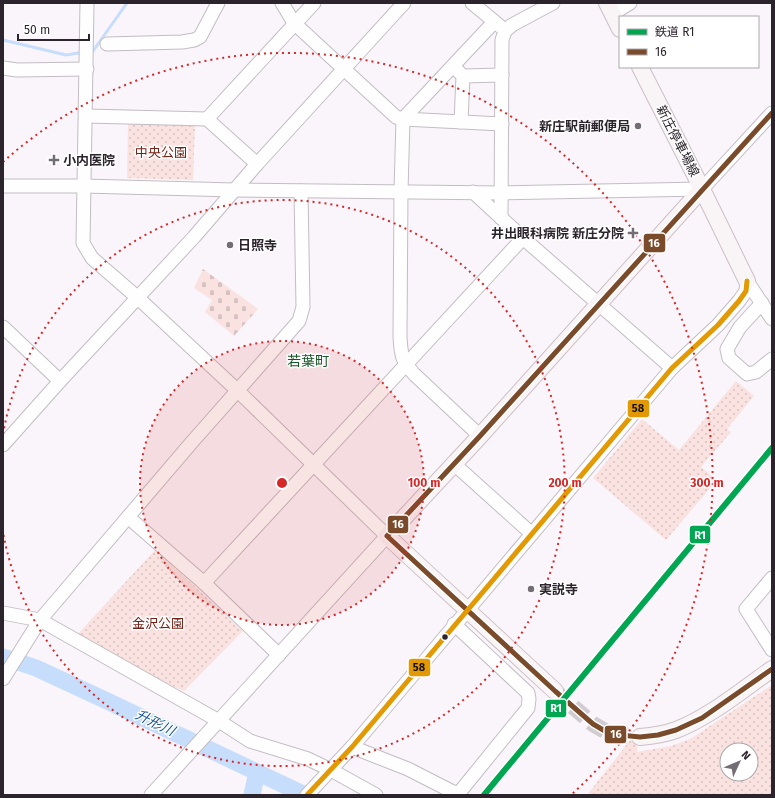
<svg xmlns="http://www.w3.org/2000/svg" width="775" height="798" viewBox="0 0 775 798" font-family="'Fira Sans','Noto Sans JP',sans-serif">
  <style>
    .cemetery { fill: url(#cemetery-stones) }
    .park { fill: url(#park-dots); fill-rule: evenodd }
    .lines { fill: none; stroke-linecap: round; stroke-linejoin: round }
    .stream { stroke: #c6ddfc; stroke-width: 3 }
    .river { stroke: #c6ddfc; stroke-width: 17 }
    .major-tunnel { stroke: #d1cbd2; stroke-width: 16; stroke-dasharray: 16 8; stroke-linecap: butt }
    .minor-casing { stroke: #c2bdc3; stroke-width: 15 }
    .major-casing { stroke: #cbc0c6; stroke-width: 18 }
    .minor { stroke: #fefefe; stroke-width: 13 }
    .major { stroke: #f9f4f6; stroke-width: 16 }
    .bus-1-casing { stroke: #fff; stroke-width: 8 }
    .bus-2-casing { stroke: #fff; stroke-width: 8 }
    .bus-1 { stroke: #7a4b2a; stroke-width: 5 }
    .bus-2 { stroke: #e39904; stroke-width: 5 }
    .rail-1-casing { stroke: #fff; stroke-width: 9 }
    .rail-1 { stroke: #00a651; stroke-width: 6 }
    .ring { fill: none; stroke: #d62828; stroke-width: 2; stroke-dasharray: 2 4 }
    .poi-dot { fill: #746d75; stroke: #fff; stroke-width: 1.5 }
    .bus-dot { fill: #2c242d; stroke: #fff; stroke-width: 1.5 }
    .labels { text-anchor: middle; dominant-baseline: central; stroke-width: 3; stroke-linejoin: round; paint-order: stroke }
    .poi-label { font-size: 13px; font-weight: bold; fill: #2c242d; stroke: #fff; text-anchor: start }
    .street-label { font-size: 13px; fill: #2c242d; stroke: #fff }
    .park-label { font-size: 13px; fill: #722215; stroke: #fff }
    .neighbourhood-label { font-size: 14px; fill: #185626; stroke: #fff }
    .water-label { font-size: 14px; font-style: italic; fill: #1c5793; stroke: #fff }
    .centre { fill: #d62828; stroke: #fff; stroke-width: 2 }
    .ring-label { font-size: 12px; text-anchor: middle; font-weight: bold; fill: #d62828; stroke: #fff; stroke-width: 3; stroke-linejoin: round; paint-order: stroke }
    .line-badge { stroke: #fff; stroke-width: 1.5 }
    .badge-label { font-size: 11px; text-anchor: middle; font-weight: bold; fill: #fff }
    .pale-badge-label { font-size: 11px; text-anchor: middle; font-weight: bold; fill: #111 }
  </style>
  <defs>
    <pattern id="cemetery-stones" width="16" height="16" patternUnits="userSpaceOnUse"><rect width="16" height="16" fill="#f9e2e0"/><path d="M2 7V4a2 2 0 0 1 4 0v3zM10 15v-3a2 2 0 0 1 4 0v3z" fill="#d6c2c0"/></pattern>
    <pattern id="park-dots" width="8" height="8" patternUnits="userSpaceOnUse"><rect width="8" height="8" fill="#f9e2e0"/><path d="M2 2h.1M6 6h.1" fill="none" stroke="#d6c2c0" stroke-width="1.8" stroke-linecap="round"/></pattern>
  </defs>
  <rect width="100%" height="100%" fill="#faf5fb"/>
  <path class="cemetery" d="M 203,269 L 258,309 L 234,336 L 205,312 L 212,300 L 194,288 Z"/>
  <g class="park">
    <path d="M 128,123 L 195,125 L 193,180 L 127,178 Z"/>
    <path d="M 736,381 L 754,396 L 727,429 L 731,432 L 701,467 L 717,480 L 666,540 L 593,478 L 642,419 L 679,450 Z"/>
    <path d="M 155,550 L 243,631 L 184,691 L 86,648 L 75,637 Z"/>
    <path d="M 772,685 L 772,795 L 587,795 L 635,734 L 638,736 L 637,752 L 671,746 L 690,739 ZM 727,750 L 751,750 L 751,774 L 727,774 Z"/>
  </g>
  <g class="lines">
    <g class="stream">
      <path d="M 3,40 L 66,55 L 84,52"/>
      <path d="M 89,51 L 93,51 L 127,3"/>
    </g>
    <g class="river">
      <path d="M 3,657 L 36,668 L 105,700 L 305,795"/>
      <path d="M 252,795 L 257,772"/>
    </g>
    <path class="major-tunnel" d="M 555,691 L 593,724 L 610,734 L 640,737"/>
    <g class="minor-casing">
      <g id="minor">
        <path d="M 87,3 L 83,243 L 92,258 L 138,298 L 238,391 L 387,536 L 151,795"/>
        <path d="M 282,3 L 294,23 L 396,117 L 403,119 L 502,124"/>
        <path d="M 472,3 L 501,27"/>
        <path d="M 612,14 L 630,3"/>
        <path d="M 107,44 L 182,42 L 194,40 L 200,37 L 218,3"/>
        <path d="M 453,66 L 463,76 L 461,122"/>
        <path d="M 3,68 L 17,70 L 87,69"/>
        <path d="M 463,76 L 502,75"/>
        <path d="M 86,116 L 207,119 L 257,164"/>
        <path d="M 207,119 L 314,3"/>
        <path d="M 3,186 L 84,186 L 234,190 L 501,193 L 702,189 L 772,113"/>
        <path d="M 473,192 L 523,238 L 672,368"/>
        <path d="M 501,218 L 502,40 L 505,31 L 512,25 L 553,3"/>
        <path d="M 747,281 L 772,319"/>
        <path d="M 762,303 L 740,327 L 727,349 L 729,358 L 747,374 L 756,372 L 772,359"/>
        <path d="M 3,327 L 60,381"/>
        <path d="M 480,436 L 415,375 C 402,361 401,356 400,337 L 401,191 L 403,119 L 494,22"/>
        <path d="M 3,445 L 60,381 L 194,237 L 257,164 L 404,3"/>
        <path d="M 453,463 L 532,534"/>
        <path d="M 128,517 L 204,583 L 279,655"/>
        <path d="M 772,578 L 746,609 L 772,650"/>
        <path d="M 204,583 L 523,238"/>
        <path d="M 3,613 L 40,620 L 219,721 L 250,741 L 308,759 L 331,770 L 376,795"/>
        <path d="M 3,679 L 40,620 L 192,442 L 299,321 L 303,307 L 301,191"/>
        <path d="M 352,747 L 408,769 L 453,792 L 459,793 L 528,708 L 529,699 L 528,693 L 454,624"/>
        <path d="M 307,795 L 352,747 L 406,683 L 672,368 L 718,325 L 739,301 L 746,291 L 747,281"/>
      </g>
    </g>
    <g class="major-casing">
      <g id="major">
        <path d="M 607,3 L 620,29"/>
        <path d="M 640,67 L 702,189 L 747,281"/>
        <path d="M 555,691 L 387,536 L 480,436 L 702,189"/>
        <path d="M 640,737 C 652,736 665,734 676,730 C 710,717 742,690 772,669"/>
      </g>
    </g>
    <use href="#minor" class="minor"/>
    <use href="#major" class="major"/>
    <g class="bus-1-casing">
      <path id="bus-1" d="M 772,113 L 480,436 L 387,536 L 555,691 L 593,724 L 610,734 L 640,737 L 658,735 L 676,730 L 702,718 L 772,669"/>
    </g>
    <g class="bus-2-casing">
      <path id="bus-2" d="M 307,795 L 352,747 L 406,683 L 672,368 L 718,325 L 739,301 L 746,291 L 747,281"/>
    </g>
    <use href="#bus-1" class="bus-1"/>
    <use href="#bus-2" class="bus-2"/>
    <g class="rail-1-casing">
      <path id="rail-1" d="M 484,795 L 772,448"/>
    </g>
    <use href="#rail-1" class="rail-1"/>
  </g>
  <circle cx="282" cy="483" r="142" fill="#d62828" fill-opacity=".12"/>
  <g class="ring">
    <circle cx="282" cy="483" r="142"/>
    <path d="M3 434A283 283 0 1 1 3 532"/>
    <path d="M3 162A425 425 0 0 1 572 794"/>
  </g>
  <g class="poi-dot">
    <circle cx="638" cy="126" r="4"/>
    <path d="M52 154h4v4h4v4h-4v4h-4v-4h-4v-4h4z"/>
    <path d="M631 227h4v4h4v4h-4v4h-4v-4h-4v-4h4z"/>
    <circle cx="230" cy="245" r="4"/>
    <circle cx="531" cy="589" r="4"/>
  </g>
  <circle class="bus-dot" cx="445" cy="637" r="3.5"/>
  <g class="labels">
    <g class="poi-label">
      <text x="630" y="126" text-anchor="end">新庄駅前郵便局</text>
      <text x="63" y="160">小内医院</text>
      <text x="624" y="233" text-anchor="end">井出眼科病院 新庄分院</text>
      <text x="238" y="245">日照寺</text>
      <text x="539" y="589">実説寺</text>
    </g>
    <g class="street-label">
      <text transform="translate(678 141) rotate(63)">新庄停車場線</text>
    </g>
    <g class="park-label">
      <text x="161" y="152">中央公園</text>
      <text x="158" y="623">金沢公園</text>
    </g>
    <g class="neighbourhood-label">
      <text x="308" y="361">若葉町</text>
    </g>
    <g class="water-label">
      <text transform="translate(155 723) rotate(26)">升形川</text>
    </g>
  </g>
  <circle cx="282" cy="483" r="6" class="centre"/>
  <g class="ring-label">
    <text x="424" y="487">100 m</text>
    <text x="565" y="487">200 m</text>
    <text x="707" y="487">300 m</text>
  </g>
  <g class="line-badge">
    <rect x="643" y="233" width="23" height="20" rx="4" fill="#7a4b2a"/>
    <rect x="627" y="399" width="23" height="19" rx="4" fill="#e39904"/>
    <rect x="387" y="515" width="22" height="19" rx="4" fill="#7a4b2a"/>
    <rect x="689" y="525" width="22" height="19" rx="4" fill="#00a651"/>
    <rect x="408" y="658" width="23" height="19" rx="4" fill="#e39904"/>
    <rect x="545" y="699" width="22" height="19" rx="4" fill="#00a651"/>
    <rect x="604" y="725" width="23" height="19" rx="4" fill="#7a4b2a"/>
  </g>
  <g class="badge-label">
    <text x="654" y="247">16</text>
    <text x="398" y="528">16</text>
    <text x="700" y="539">R1</text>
    <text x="556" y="712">R1</text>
    <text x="616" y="738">16</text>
  </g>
  <g class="pale-badge-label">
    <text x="638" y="412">58</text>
    <text x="419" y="671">58</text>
  </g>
  <rect width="775" height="798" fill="none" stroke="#2c242d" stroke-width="8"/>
  <rect x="619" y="16" width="140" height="52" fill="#ffffff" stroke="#aba7ab"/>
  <rect x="627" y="29" width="20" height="6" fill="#00a651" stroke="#aba7ab"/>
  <text x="655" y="36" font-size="12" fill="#2c242d">鉄道 R1</text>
  <rect x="627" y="49" width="20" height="6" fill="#7a4b2a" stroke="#aba7ab"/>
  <text x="655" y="56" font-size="12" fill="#2c242d">16</text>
  <g transform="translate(739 762) rotate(46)"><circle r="19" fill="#ffffff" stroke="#aba7ab"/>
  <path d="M0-3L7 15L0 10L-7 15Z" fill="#746d75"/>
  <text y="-6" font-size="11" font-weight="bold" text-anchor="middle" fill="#2c242d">N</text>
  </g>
  <path d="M18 34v6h71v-6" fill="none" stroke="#2c242d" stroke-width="2"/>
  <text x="24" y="34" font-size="12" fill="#2c242d" stroke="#ffffff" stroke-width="3" paint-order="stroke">50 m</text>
</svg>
